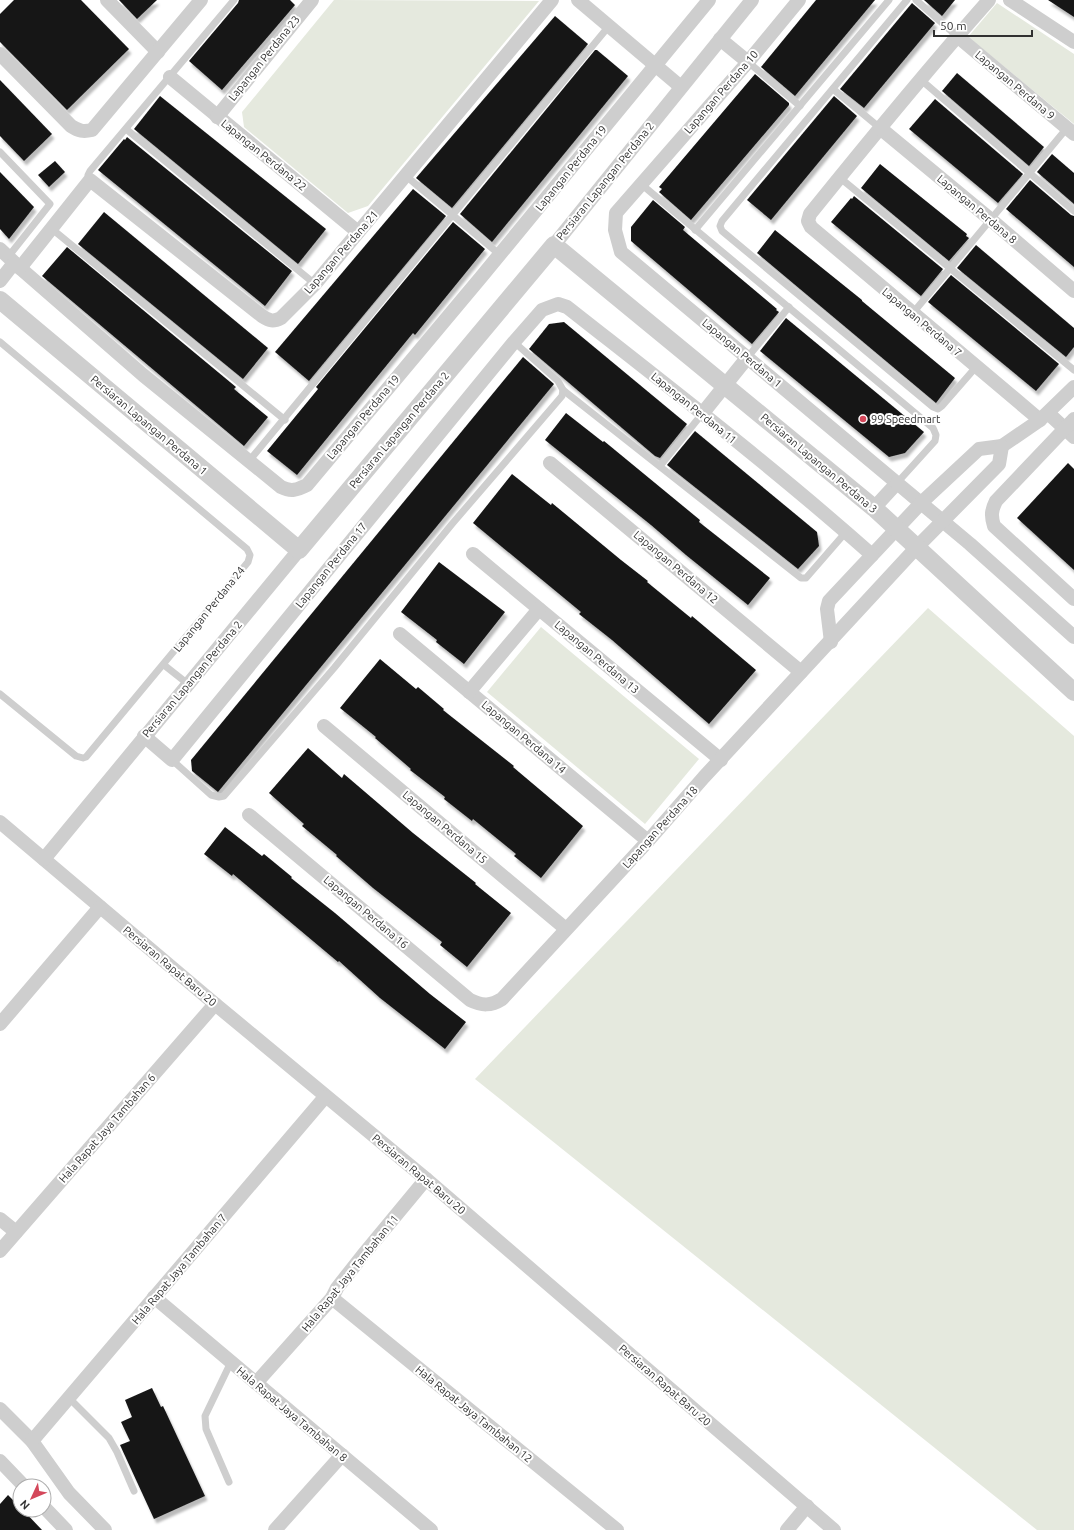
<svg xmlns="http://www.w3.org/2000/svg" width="1074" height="1530" viewBox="0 0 1074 1530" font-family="Ubuntu,sans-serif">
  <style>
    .green { fill: #e5e9de }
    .building { fill: #181818; filter: url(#shadow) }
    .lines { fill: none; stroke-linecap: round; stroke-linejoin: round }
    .service { stroke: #cecece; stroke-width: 7 }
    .minor { stroke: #cecece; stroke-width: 14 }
    .tertiary { stroke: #cecece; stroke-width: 18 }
    .poi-dot { fill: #d4475a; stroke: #fff; stroke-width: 1.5 }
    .labels { text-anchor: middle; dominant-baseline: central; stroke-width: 4; stroke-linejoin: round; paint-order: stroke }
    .street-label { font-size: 11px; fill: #313131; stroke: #fff }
    .poi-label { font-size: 11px; fill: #313131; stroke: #fff; text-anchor: start }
  </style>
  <defs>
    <filter id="shadow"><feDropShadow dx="2.5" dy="4.5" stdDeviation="1" flood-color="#0004"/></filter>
  </defs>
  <rect width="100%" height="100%" fill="#fff"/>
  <g class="green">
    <path d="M 334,0 L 539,1 L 368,206 L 348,213 L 244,127 L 242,112 Z"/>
    <path d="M 997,3 L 1074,54 L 1074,124 L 968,37 Z"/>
    <path d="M 928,608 L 1074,736 L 1074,1530 L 1037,1530 L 475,1079 Z"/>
    <path d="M 541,627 L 699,759 L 645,824 L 487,692 Z"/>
  </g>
  <g class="building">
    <path d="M 14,0 L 81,0 L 129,49 L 67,110 L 0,42 L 0,14 Z"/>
    <path d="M 119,0 L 157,0 L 137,19 Z"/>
    <path d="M 239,0 L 290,0 L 295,5 L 222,90 L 189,61 L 238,3 Z"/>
    <path d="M 816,0 L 875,0 L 795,96 L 761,67 Z"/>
    <path d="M 924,0 L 955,0 L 942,16 Z"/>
    <path d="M 1048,0 L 1074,0 L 1074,17 Z"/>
    <path d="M 912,3 L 935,23 L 864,108 L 840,89 Z"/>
    <path d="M 555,16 L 588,44 L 452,208 L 416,178 Z"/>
    <path d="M 595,50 L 597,50 L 628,76 L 492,242 L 460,214 Z"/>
    <path d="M 957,73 L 1044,147 L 1029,166 L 942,91 Z"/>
    <path d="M 755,74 L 789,103 L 789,105 L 691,220 L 659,192 L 662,189 L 659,187 Z"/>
    <path d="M 0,80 L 52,134 L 24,161 L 0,136 Z"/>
    <path d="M 160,96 L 326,229 L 298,264 L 134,129 Z"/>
    <path d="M 834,96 L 857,116 L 771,220 L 747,200 Z"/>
    <path d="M 935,99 L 1023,174 L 998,203 L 909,129 Z"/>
    <path d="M 127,137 L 292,271 L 265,306 L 98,170 L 124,139 L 125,140 Z"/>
    <path d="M 1052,154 L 1074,173 L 1074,204 L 1037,172 Z"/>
    <path d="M 55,161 L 65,172 L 49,187 L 38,175 Z"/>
    <path d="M 880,164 L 967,234 L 966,236 L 969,238 L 949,261 L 861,188 Z"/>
    <path d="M 0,172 L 34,207 L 9,239 L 0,229 Z"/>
    <path d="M 1030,180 L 1071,215 L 1074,216 L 1074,267 L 1006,209 Z"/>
    <path d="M 413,189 L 446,216 L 309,381 L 275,352 Z"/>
    <path d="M 854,196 L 943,269 L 921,296 L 831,222 L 851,198 L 852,199 Z"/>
    <path d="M 653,200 L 685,227 L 683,230 L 777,309 L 776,310 L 779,312 L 752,344 L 631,241 L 631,227 Z"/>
    <path d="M 104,212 L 268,348 L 243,379 L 78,244 Z"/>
    <path d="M 453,222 L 485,249 L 415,335 L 413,333 L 297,475 L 267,451 L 318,389 L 316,387 Z"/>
    <path d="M 775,230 L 862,300 L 862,301 L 955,378 L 936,403 L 757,253 Z"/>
    <path d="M 976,245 L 1074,328 L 1074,347 L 1066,357 L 957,268 Z"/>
    <path d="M 67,247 L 236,387 L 234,389 L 268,417 L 244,446 L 42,276 Z"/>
    <path d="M 951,275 L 1059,364 L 1036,391 L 928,302 Z"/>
    <path d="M 786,318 L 924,432 L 905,453 L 889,457 L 760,351 Z"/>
    <path d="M 564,322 L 687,424 L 660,458 L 655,456 L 529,349 L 549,324 Z"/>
    <path d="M 523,357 L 554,384 L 218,792 L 192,771 L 191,760 Z"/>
    <path d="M 566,413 L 603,442 L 604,441 L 700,520 L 699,522 L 770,578 L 748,605 L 686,555 L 651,525 L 545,440 Z"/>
    <path d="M 695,431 L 817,532 L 819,546 L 798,569 L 667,465 Z"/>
    <path d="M 1068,463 L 1074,469 L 1074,570 L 1017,518 Z"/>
    <path d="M 512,474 L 551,505 L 552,503 L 621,560 L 648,581 L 647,582 L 691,618 L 692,616 L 756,670 L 709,724 L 612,640 L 579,614 L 581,612 L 473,523 Z"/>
    <path d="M 439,562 L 505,612 L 464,664 L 436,642 L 437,640 L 401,612 Z"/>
    <path d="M 380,659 L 416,689 L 418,687 L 444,709 L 443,710 L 514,766 L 513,767 L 583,826 L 541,878 L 514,856 L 516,854 L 473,819 L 472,821 L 444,799 L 445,797 L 410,770 L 411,769 L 375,738 L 376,737 L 340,708 Z"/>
    <path d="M 308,748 L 342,778 L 344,774 L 413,833 L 476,883 L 475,884 L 511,913 L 467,967 L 440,945 L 442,942 L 373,888 L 336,856 L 337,855 L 302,826 L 304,824 L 269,793 Z"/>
    <path d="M 225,827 L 262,856 L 264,854 L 292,877 L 291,878 L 335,913 L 430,994 L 466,1022 L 445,1049 L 380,998 L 339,961 L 338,962 L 233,874 L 232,876 L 204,854 Z"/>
    <path d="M 152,1388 L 161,1407 L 163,1406 L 205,1496 L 154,1519 L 120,1445 L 130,1441 L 121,1422 L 132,1417 L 125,1400 Z"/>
    <path d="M 8,1495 L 20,1507 L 20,1510 L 23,1510 L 42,1530 L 0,1530 L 0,1504 Z"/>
  </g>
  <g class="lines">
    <g class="service">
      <path d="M 907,0 L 722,221 L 720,226 L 722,231 L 933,407 L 938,409 L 942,406 L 976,367"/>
      <path d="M 916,0 L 957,36"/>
      <path d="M 748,62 L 800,106"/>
      <path d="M 920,79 L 1074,211"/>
      <path d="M 833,89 L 880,128"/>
      <path d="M 126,129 L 315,284"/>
      <path d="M 0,152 L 50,204 L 8,257"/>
      <path d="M 406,176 L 499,254"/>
      <path d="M 839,177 L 1074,370"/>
      <path d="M 90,180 L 88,175 L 90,171 L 234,0"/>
      <path d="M 641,184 L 933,428 L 936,435 L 935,441 L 897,483"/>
      <path d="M 52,229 L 285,420"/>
      <path d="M 695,230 L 889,0"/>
      <path d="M 912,314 L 1067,128"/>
      <path d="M 0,342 L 247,549 L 250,555 L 248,562 L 86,757 L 83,758 L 76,756 L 0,694"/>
      <path d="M 747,358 L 789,307"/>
      <path d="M 563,390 L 801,578 L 806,578 L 846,532"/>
      <path d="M 249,461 L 609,26"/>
      <path d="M 660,466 L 702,414"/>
      <path d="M 164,665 L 188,684"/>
      <path d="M 172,760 L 211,795 L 219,797 L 224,796 L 334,668 L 452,524 L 562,396 L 563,390 L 558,381 L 514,342"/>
      <path d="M 69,1398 L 109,1438 L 117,1452 L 134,1491"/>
      <path d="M 229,1482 L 206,1429 L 205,1416 L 231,1362"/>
    </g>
    <g class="minor">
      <path d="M 107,0 L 158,52"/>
      <path d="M 578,0 L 681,87"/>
      <path d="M 799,0 L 748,62 L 616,213 L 615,230 L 621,252 L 897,483 L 874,508"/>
      <path d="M 989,0 C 927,70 868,142 810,214 L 808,221 L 811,227 L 1040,420"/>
      <path d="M 1010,0 L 1074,42"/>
      <path d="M 957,36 L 1074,134"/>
      <path d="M 720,39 L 748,62"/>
      <path d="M 0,54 L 71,126 C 79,131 83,132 92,130 L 201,0"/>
      <path d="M 170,77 L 358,232"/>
      <path d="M 217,117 L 312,0"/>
      <path d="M 880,128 L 990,219 L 1074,291"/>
      <path d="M 554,245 L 752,0"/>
      <path d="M 0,249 L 20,268 L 143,375 L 281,487 C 291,492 297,490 307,485 L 482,276 L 709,0"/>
      <path d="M 20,268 L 90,180 L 262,316 C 270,321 273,322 281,318 L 315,284 L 552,0"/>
      <path d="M 0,281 L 14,263"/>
      <path d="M 1048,413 L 1074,437"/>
      <path d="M 702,414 L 747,358"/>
      <path d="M 1074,419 L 996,501 C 991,511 991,516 994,526 L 1074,599"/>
      <path d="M 550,463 L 801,672"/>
      <path d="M 897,483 L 970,544 L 1074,637"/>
      <path d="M 473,554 L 721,760"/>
      <path d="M 400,634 L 648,841"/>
      <path d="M 831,642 L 827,609 L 829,601 L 921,503 L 979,449 L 1002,446 L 1040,420 L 1074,387"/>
      <path d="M 469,692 L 539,609"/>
      <path d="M 324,726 L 566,929"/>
      <path d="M 144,736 L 172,760 L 514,342 L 542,310 L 558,304 L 567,307 C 670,388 774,468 872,555"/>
      <path d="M 249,815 L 470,1000 C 482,1006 491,1006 502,999 L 648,841 L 704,777 L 916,548 L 999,464 L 1002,446"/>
      <path d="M 0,822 L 215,1004 L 426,1179 L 834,1530"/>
      <path d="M 44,859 L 299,550"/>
      <path d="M 0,1024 L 100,907"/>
      <path d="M 0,1219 L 16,1232"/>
      <path d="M 0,1251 L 215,1004"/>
      <path d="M 154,1297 L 431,1530"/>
      <path d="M 332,1298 L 617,1530"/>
      <path d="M 256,1383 L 332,1298 L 337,1288 L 363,1255 L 426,1179"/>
      <path d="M 0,1409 L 32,1441 L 69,1493 L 105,1530"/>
      <path d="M 32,1441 L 325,1097"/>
      <path d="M 0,1461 L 24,1486"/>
      <path d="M 44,1507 L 66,1530"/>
      <path d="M 275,1530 L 342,1455"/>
      <path d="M 787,1530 L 807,1506"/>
    </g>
    <path class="tertiary" d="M 0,300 L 299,550 L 554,245 L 874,508 L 1074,692"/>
  </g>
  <circle class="poi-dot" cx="863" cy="419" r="4"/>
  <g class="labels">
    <g class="street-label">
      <text transform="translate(264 58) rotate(-51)">Lapangan Perdana 23</text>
      <text transform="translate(1015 85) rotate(40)">Lapangan Perdana 9</text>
      <text transform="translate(721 92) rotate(-49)">Lapangan Perdana 10</text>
      <text transform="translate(264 155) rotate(39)">Lapangan Perdana 22</text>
      <text transform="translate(571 168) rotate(-51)">Lapangan Perdana 19</text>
      <text transform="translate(605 181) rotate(-51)">Persiaran Lapangan Perdana 2</text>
      <text transform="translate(977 209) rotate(40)">Lapangan Perdana 8</text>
      <text transform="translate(341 252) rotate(-49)">Lapangan Perdana 21</text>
      <text transform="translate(922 322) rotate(40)">Lapangan Perdana 7</text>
      <text transform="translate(742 353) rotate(40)">Lapangan Perdana 1</text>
      <text transform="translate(694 408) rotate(39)">Lapangan Perdana 11</text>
      <text transform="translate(363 417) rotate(-50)">Lapangan Perdana 19</text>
      <text transform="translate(149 425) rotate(40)">Persiaran Lapangan Perdana 1</text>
      <text transform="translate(399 430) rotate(-50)">Persiaran Lapangan Perdana 2</text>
      <text transform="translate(819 463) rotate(40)">Persiaran Lapangan Perdana 3</text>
      <text transform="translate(331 565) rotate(-51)">Lapangan Perdana 17</text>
      <text transform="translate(676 567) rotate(40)">Lapangan Perdana 12</text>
      <text transform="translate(209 609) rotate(-51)">Lapangan Perdana 24</text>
      <text transform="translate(597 657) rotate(40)">Lapangan Perdana 13</text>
      <text transform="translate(192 679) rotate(-50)">Persiaran Lapangan Perdana 2</text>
      <text transform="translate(524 737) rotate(40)">Lapangan Perdana 14</text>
      <text transform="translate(445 827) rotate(40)">Lapangan Perdana 15</text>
      <text transform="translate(660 827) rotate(-48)">Lapangan Perdana 18</text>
      <text transform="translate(366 912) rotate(40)">Lapangan Perdana 16</text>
      <text transform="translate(170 966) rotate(40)">Persiaran Rapat Baru 20</text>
      <text transform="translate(107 1128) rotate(-49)">Hala Rapat Jaya Tambahan 6</text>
      <text transform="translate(419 1174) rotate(40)">Persiaran Rapat Baru 20</text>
      <text transform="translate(179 1269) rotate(-50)">Hala Rapat Jaya Tambahan 7</text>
      <text transform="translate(350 1273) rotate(-51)">Hala Rapat Jaya Tambahan 11</text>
      <text transform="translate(665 1385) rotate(41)">Persiaran Rapat Baru 20</text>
      <text transform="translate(292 1414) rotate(40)">Hala Rapat Jaya Tambahan 8</text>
      <text transform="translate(474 1414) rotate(39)">Hala Rapat Jaya Tambahan 12</text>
    </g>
    <g class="poi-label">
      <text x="871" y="419">99 Speedmart</text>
    </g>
  </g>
  <g transform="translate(32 1498) rotate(226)"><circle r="19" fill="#ffffff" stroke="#adadad"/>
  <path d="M0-3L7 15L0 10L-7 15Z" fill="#d4475a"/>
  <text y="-6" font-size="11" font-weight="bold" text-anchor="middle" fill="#313131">N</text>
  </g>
  <path d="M934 30v6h98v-6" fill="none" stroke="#313131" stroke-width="2"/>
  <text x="940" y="30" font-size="12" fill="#313131" stroke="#ffffff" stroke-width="3" paint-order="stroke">50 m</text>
</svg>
